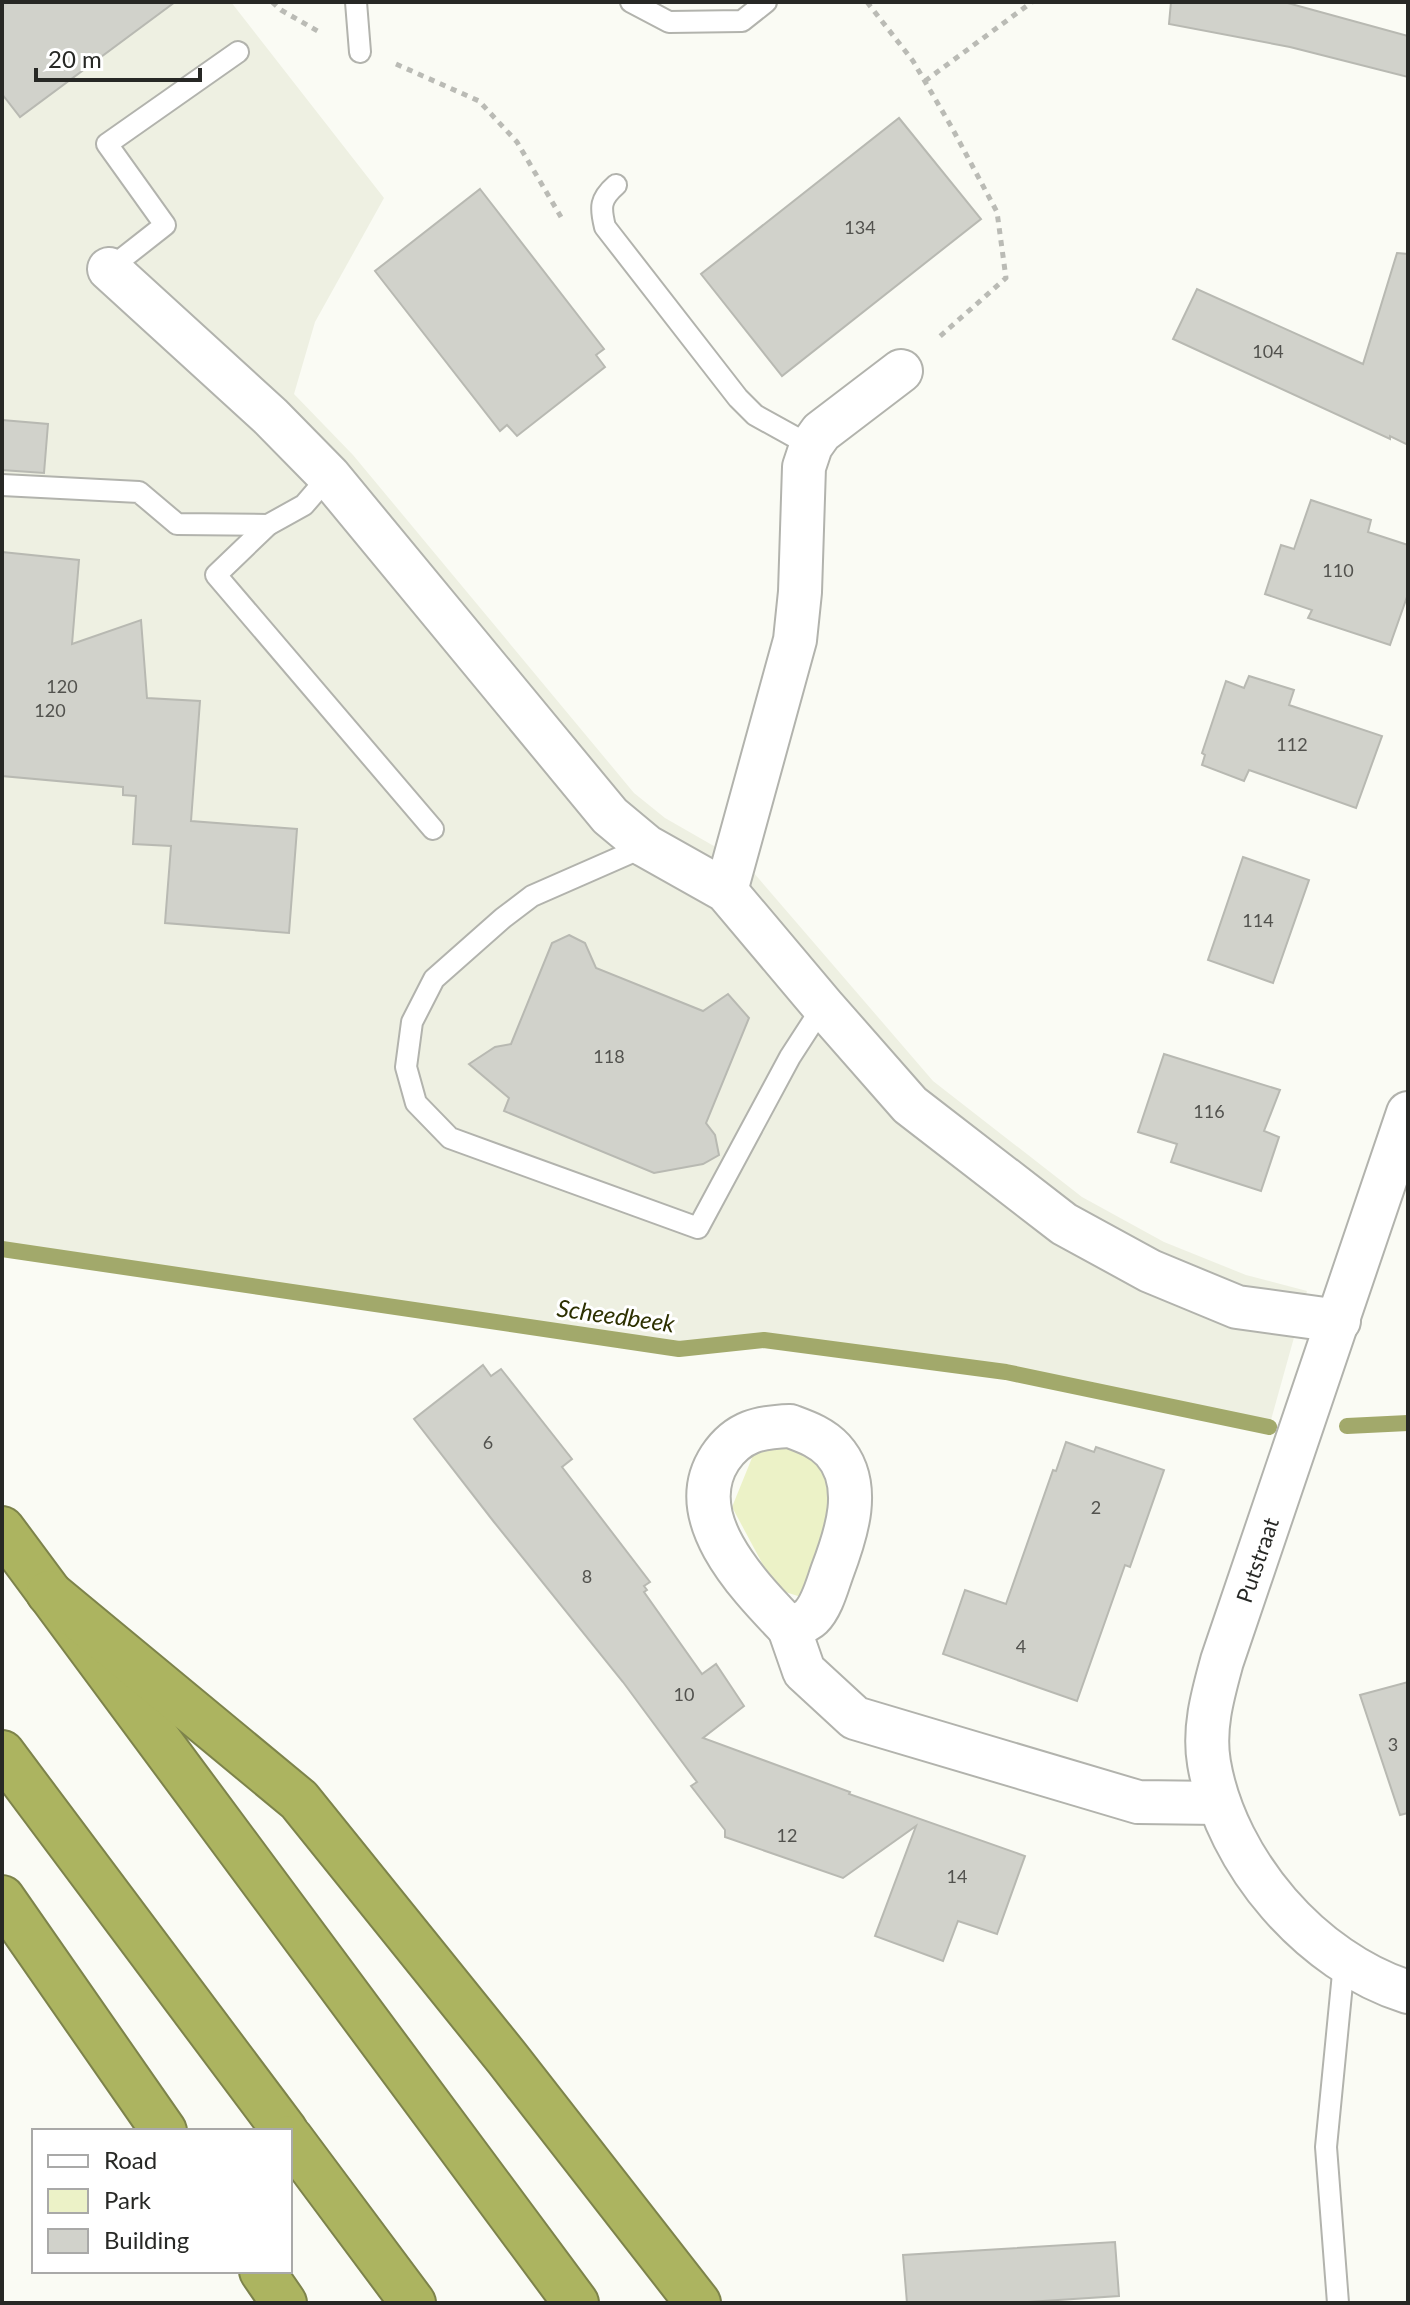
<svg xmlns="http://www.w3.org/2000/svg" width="1410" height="2305" viewBox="0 0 1410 2305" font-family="Lato,sans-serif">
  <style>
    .built { fill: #eef0e2 }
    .green { fill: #ecf2c7 }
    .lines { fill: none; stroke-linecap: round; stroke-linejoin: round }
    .stream { stroke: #a2a96b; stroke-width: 16 }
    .building { fill: #d1d2cb; stroke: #b8b9b2; stroke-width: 2 }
    .lane-casing { stroke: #b2b3ad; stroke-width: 24 }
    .street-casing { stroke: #b2b3ad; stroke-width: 46 }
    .highway-casing { stroke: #7d834b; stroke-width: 48 }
    .path { stroke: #babbb5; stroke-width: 5; stroke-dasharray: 6 6; stroke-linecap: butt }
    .lane { stroke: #fff; stroke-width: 20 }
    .street { stroke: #fff; stroke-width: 42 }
    .highway { stroke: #acb460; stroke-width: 44 }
    .labels { text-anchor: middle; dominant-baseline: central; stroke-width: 6; stroke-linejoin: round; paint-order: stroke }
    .number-label { font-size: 18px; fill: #52524e }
    .street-label { font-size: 22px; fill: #272825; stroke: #fff }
    .water-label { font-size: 24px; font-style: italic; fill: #2d3000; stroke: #fff }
  </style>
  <rect width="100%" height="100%" fill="#fafbf4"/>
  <path class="built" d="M 2,2 L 231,2 L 384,198 L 315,322 L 294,394 L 353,455 L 634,793 L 665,818 L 747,865 L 933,1081 L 1082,1197 L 1164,1242 L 1246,1275 L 1307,1291 L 1269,1427 L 1006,1372 L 764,1340 L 679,1349 L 2,1249 Z"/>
  <path class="green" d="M 783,1443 L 831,1470 L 830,1536 L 801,1597 L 776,1589 L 732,1507 L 756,1448 Z"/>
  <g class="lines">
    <g class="stream">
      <path d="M 2,1249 L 679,1349 L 764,1340 L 1006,1372 L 1269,1427"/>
      <path d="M 1347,1426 L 1408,1423"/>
    </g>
  </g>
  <g class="building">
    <path d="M 2,2 L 175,2 L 20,117 L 2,94 Z"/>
    <path d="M 1171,2 L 1284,2 L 1408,36 L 1408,77 L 1290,47 L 1169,24 Z"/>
    <path d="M 899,118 L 981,219 L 782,376 L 701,274 Z"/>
    <path d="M 480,189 L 604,349 L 596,355 L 605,367 L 517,436 L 507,425 L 500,431 L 375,271 Z"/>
    <path d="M 1397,253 L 1408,254 L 1408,445 L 1390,436 L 1390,439 L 1173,339 L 1197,289 L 1363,364 Z"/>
    <path d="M 2,420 L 48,424 L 44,473 L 2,470 Z"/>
    <path d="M 1311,500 L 1371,520 L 1368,532 L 1408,545 L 1408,594 L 1390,645 L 1308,618 L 1312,610 L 1265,594 L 1281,545 L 1294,549 Z"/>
    <path d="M 2,552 L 79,560 L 72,644 L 141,620 L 147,698 L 200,701 L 191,821 L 297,829 L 289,933 L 165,923 L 171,846 L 133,844 L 136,796 L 123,795 L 123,787 L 2,776 Z"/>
    <path d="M 1249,676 L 1294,690 L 1289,705 L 1382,736 L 1356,808 L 1249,770 L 1244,781 L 1202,765 L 1205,755 L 1202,753 L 1226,681 L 1244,688 Z"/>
    <path d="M 1243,857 L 1309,880 L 1273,983 L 1208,960 Z"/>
    <path d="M 569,935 L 585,943 L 596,968 L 703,1011 L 728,994 L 749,1018 L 706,1123 L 715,1135 L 719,1155 L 703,1164 L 654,1173 L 504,1111 L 509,1098 L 469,1064 L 495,1047 L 511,1044 L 552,943 Z"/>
    <path d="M 1164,1054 L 1280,1090 L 1264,1131 L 1279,1137 L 1261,1191 L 1171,1162 L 1177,1144 L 1138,1132 Z"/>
    <path d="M 483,1365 L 491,1376 L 501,1369 L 572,1459 L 562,1467 L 650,1582 L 644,1586 L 647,1590 L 644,1592 L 702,1674 L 716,1664 L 744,1706 L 703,1738 L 850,1792 L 849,1794 L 1025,1856 L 997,1934 L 958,1921 L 943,1961 L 875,1936 L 916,1826 L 843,1878 L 725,1837 L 725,1830 L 691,1786 L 697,1782 L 623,1682 L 494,1522 L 414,1419 Z"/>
    <path d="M 1066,1442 L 1094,1452 L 1096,1447 L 1164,1470 L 1130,1567 L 1125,1565 L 1077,1701 L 943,1654 L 965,1590 L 1006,1604 L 1053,1470 L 1056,1471 Z"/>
    <path d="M 1408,1682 L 1408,1813 L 1400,1815 L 1360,1695 Z"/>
    <path d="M 1115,2242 L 1119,2296 L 1013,2303 L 907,2303 L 903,2255 Z"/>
  </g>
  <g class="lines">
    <g class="lane-casing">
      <g id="lane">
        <path d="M 356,2 L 360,52"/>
        <path d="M 631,2 L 669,22 L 742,21 L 766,2"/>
        <path d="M 616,185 C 600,199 600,207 605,227 L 738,398 L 755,415 L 811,446"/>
        <path d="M 109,269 L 165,225 L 107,144 L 238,52"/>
        <path d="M 329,476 L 304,505 L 268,525 L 216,575 L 433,829"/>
        <path d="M 2,485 L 139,492 L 177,524 L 268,525"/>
        <path d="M 646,846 L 532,896 L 503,918 L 434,979 L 412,1022 L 406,1067 L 416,1103 L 450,1138 L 698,1228 L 790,1057 L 823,1006"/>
        <path d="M 1338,2303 L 1326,2147 L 1344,1963"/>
      </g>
    </g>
    <g class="street-casing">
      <g id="street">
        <path d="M 109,269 L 270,416 L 329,476 L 610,816 L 646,846 L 726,891 L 823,1006 L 910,1105 L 1064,1224 L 1150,1271 L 1237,1307 L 1339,1321"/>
        <path d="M 726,891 L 795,640 L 800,592 L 804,467 L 811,446 L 821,432 L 901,371"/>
        <path d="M 1408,1113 L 1222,1661 C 1213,1694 1203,1728 1209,1763 C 1226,1863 1312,1962 1408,1992"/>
        <path d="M 790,1426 C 806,1432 821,1437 833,1450 C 864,1484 846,1535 832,1572 C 827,1586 822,1606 811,1617 C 806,1622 796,1625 789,1628 C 750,1587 681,1518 720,1458 C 738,1431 760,1427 790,1426 Z"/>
        <path d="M 789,1628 L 804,1671 L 855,1718 L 1138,1802 L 1219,1803"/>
      </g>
    </g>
    <g class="highway-casing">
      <g id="highway">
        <path d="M 2,1529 L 576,2303"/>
        <path d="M 49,1593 L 299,1800 L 507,2058 L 698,2303"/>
        <path d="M 2,1753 L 285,2131"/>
        <path d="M 2,1898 L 164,2131"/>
        <path d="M 290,2138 L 413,2303"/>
        <path d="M 262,2271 L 284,2303"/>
      </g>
    </g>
    <g class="path">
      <path d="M 272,2 L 281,10 L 321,33"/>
      <path d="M 867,2 L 913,61 L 951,126 L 997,212 L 1006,278 L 938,338"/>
      <path d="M 396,64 L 479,101 L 517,142 L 561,217"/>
      <path d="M 925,81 L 1032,2"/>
    </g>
    <use href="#lane" class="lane"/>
    <use href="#street" class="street"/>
    <use href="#highway" class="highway"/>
  </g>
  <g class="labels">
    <g class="number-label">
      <text x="860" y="227">134</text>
      <text x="1268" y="351">104</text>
      <text x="1338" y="570">110</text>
      <text x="62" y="686">120</text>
      <text x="50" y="710">120</text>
      <text x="1292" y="744">112</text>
      <text x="1258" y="920">114</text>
      <text x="609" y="1056">118</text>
      <text x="1209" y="1111">116</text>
      <text x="488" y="1442">6</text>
      <text x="1096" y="1507">2</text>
      <text x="587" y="1576">8</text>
      <text x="1021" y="1646">4</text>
      <text x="684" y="1694">10</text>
      <text x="1393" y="1744">3</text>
      <text x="787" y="1835">12</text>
      <text x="957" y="1876">14</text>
    </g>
    <g class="street-label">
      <text transform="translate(1257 1560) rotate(-71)">Putstraat</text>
    </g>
    <g class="water-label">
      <text transform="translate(616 1315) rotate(8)">Scheedbeek</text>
    </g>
  </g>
  <rect width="1410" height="2305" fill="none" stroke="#272825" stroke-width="8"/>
  <rect x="32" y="2129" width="260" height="144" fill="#ffffff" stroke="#a9a9a8" stroke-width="2"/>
  <rect x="48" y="2155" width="40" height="12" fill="#ffffff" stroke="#a9a9a8" stroke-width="2"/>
  <text x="104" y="2169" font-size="24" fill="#272825">Road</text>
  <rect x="48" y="2189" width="40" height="24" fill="#ecf2c7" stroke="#a9a9a8" stroke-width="2"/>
  <text x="104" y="2209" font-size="24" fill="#272825">Park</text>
  <rect x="48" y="2229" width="40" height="24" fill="#d1d2cb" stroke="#a9a9a8" stroke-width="2"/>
  <text x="104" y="2249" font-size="24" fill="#272825">Building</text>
  <path d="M36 68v12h164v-12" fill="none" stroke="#272825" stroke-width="4"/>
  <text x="48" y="68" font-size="24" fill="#272825" stroke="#ffffff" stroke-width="6" paint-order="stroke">20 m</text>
</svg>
